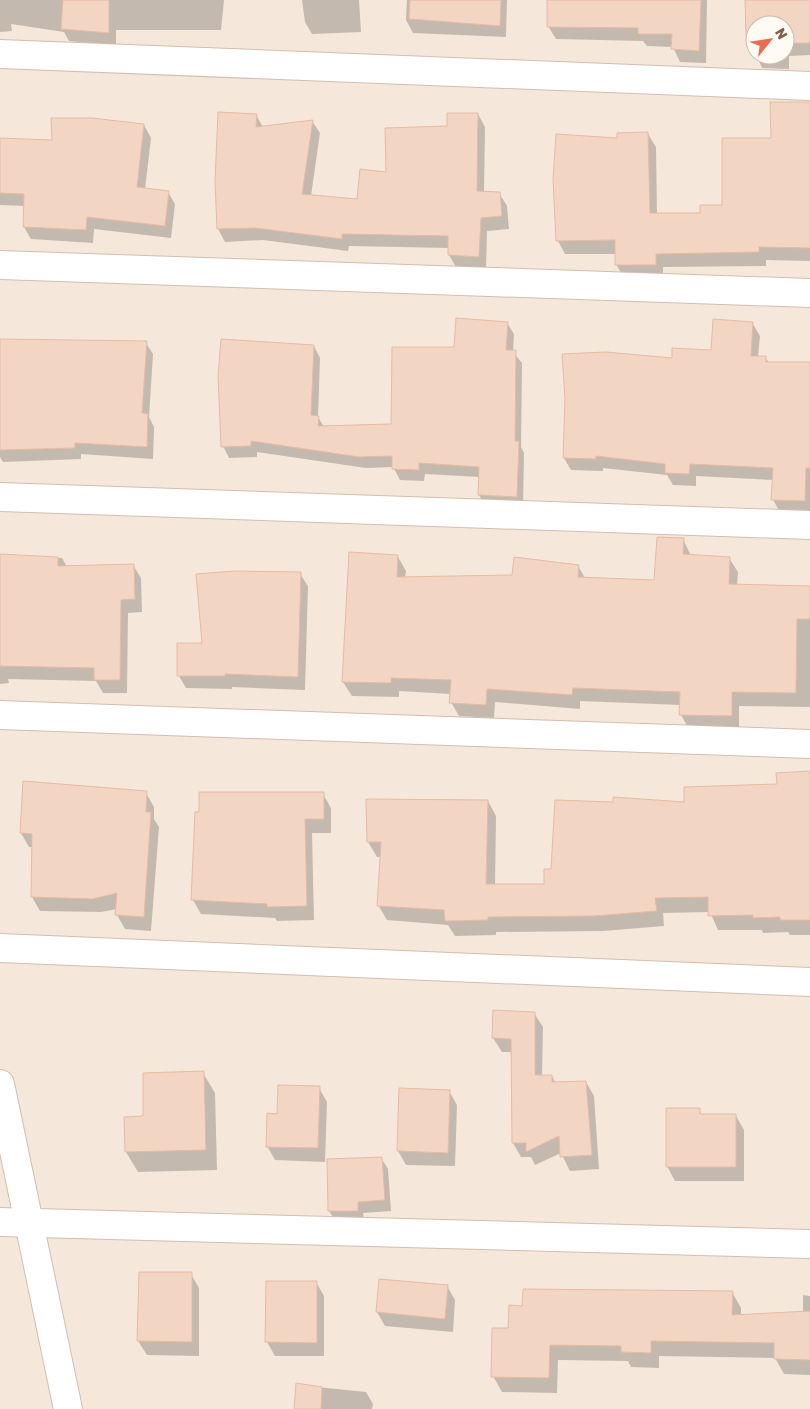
<svg xmlns="http://www.w3.org/2000/svg" width="810" height="1409" viewBox="0 0 810 1409" font-family="Rubik,sans-serif">
  <style>
    .residential { fill: #f5e8da; fill-rule: evenodd }
    .shadow { fill: #0003; fill-rule: evenodd }
    .building { fill: #f3d5c3; stroke: #e6bba3 }
    .lines { fill: none; stroke-linecap: round; stroke-linejoin: round }
    .street-casing { stroke: #d1beb0; stroke-width: 30 }
    .street { stroke: #fff; stroke-width: 28 }
  </style>
  <rect width="100%" height="100%" fill="#fdf6ec"/>
  <path class="residential" d="M 0,0 L 810,0 L 810,1409 L 0,1409 ZM 755,25 L 785,25 L 785,55 L 755,55 Z"/>
  <g class="shadow">
    <path d="M 0,0 L 224,0 L 221,30 L 116,30 L 116,45 L 69,41 L 64,32 L 11,24 L 12,31 L 0,32 Z"/>
    <path d="M 302,0 L 359,0 L 361,32 L 312,34 L 305,22 Z"/>
    <path d="M 407,0 L 507,0 L 506,37 L 413,33 L 406,20 Z"/>
    <path d="M 548,0 L 707,0 L 706,63 L 680,62 L 673,47 L 647,46 L 643,41 L 556,39 L 548,26 Z"/>
    <path d="M 746,0 L 810,0 L 810,55 L 789,56 L 789,69 L 762,68 L 748,35 ZM 755,25 L 785,25 L 785,55 L 755,55 Z"/>
    <path d="M 810,103 L 810,261 L 766,260 L 766,266 L 663,267 L 663,278 L 624,278 L 616,264 L 616,254 L 565,254 L 558,241 L 618,140 L 648,134 L 656,147 L 657,214 L 702,214 L 724,206 L 773,139 Z"/>
    <path d="M 478,114 L 485,127 L 484,192 L 499,193 L 507,206 L 509,229 L 487,231 L 486,269 L 456,267 L 449,255 L 449,248 L 349,246 L 348,251 L 263,240 L 225,242 L 218,229 L 216,181 L 256,115 L 263,127 L 312,121 L 320,133 L 311,196 L 358,201 L 388,173 L 448,127 Z"/>
    <path d="M 144,125 L 151,138 L 145,189 L 168,192 L 175,204 L 171,238 L 94,229 L 93,243 L 31,239 L 24,227 L 25,206 L 0,205 L 0,139 L 53,141 Z"/>
    <path d="M 507,323 L 514,334 L 513,352 L 522,363 L 521,447 L 524,453 L 523,508 L 486,507 L 479,495 L 480,477 L 425,474 L 424,481 L 400,480 L 393,467 L 366,468 L 257,452 L 257,457 L 229,458 L 223,446 L 314,346 L 320,358 L 318,417 L 324,427 L 392,426 L 455,348 Z"/>
    <path d="M 753,324 L 760,336 L 758,357 L 765,357 L 769,363 L 810,363 L 810,513 L 780,512 L 773,500 L 774,480 L 696,476 L 696,486 L 673,485 L 667,475 L 603,468 L 603,471 L 571,470 L 564,458 L 673,360 L 712,351 Z"/>
    <path d="M 0,340 L 146,343 L 153,354 L 149,417 L 154,427 L 153,459 L 81,454 L 81,459 L 3,462 L 0,457 Z"/>
    <path d="M 683,539 L 691,556 L 729,558 L 738,572 L 737,586 L 810,587 L 810,707 L 739,706 L 739,730 L 689,729 L 681,715 L 681,705 L 580,701 L 580,709 L 495,702 L 494,718 L 459,716 L 451,702 L 451,694 L 399,691 L 399,697 L 352,696 L 343,682 L 398,557 L 406,571 L 405,578 L 513,576 L 578,566 L 585,578 L 655,581 Z"/>
    <path d="M 0,555 L 62,558 L 67,567 L 133,565 L 141,578 L 142,612 L 128,613 L 127,693 L 103,693 L 96,681 L 8,679 L 9,683 L 0,684 Z"/>
    <path d="M 300,574 L 308,586 L 305,690 L 232,687 L 232,689 L 186,688 L 179,676 L 203,644 Z"/>
    <path d="M 810,773 L 810,935 L 790,935 L 788,932 L 763,933 L 762,930 L 718,930 L 710,912 L 663,913 L 664,926 L 603,931 L 496,932 L 496,935 L 455,936 L 448,925 L 387,920 L 378,905 L 381,857 L 377,857 L 368,842 L 488,801 L 496,816 L 495,886 L 545,886 L 553,870 L 686,803 L 778,785 Z"/>
    <path d="M 146,793 L 154,807 L 154,819 L 159,827 L 151,931 L 125,929 L 117,915 L 117,909 L 101,912 L 40,911 L 32,897 L 33,847 L 29,847 L 21,833 Z"/>
    <path d="M 323,794 L 331,808 L 331,833 L 312,833 L 314,920 L 277,921 L 275,918 L 201,914 L 193,900 Z"/>
    <path d="M 534,1013 L 543,1027 L 542,1076 L 552,1076 L 556,1084 L 586,1082 L 594,1096 L 599,1169 L 570,1171 L 561,1153 L 535,1165 L 531,1157 L 521,1157 L 513,1143 L 512,1052 L 502,1052 L 493,1038 Z"/>
    <path d="M 203,1073 L 215,1093 L 217,1170 L 138,1172 L 126,1152 L 145,1118 Z"/>
    <path d="M 319,1088 L 327,1102 L 325,1162 L 275,1160 L 267,1146 L 278,1115 Z"/>
    <path d="M 449,1091 L 457,1105 L 455,1166 L 406,1165 L 398,1151 Z"/>
    <path d="M 699,1109 L 702,1116 L 736,1116 L 744,1130 L 744,1181 L 675,1181 L 667,1166 Z"/>
    <path d="M 381,1158 L 388,1169 L 391,1211 L 363,1213 L 364,1222 L 336,1222 L 329,1211 Z"/>
    <path d="M 191,1274 L 199,1288 L 199,1356 L 147,1355 L 138,1341 Z"/>
    <path d="M 380,1280 L 447,1286 L 455,1300 L 453,1332 L 385,1326 L 377,1312 Z"/>
    <path d="M 316,1282 L 324,1296 L 324,1356 L 275,1356 L 267,1342 Z"/>
    <path d="M 732,1292 L 741,1308 L 741,1316 L 803,1313 L 803,1295 L 810,1296 L 810,1375 L 784,1374 L 775,1358 L 659,1356 L 659,1368 L 631,1367 L 628,1361 L 558,1360 L 557,1393 L 502,1392 L 493,1376 L 509,1329 L 524,1307 Z"/>
    <path d="M 297,1385 L 366,1392 L 373,1404 L 372,1409 L 295,1409 Z"/>
  </g>
  <g class="building">
    <path d="M 63,0 L 109,0 L 109,33 L 61,29 Z"/>
    <path d="M 410,0 L 501,0 L 500,26 L 409,19 Z"/>
    <path d="M 547,0 L 701,0 L 699,51 L 671,49 L 672,34 L 638,34 L 638,28 L 547,27 Z"/>
    <path d="M 745,0 L 810,0 L 810,43 L 785,43 L 785,25 L 755,25 L 755,55 L 782,56 L 753,56 L 754,35 L 746,36 Z"/>
    <path d="M 770,102 L 810,102 L 810,248 L 759,247 L 759,252 L 656,254 L 656,265 L 615,265 L 615,240 L 556,241 L 553,179 L 556,134 L 617,138 L 617,133 L 648,132 L 650,213 L 700,213 L 700,205 L 722,205 L 722,138 L 771,138 Z"/>
    <path d="M 218,112 L 257,114 L 256,127 L 313,120 L 302,194 L 357,199 L 360,169 L 386,172 L 385,128 L 447,126 L 447,113 L 478,113 L 477,191 L 500,192 L 502,216 L 481,218 L 479,257 L 448,255 L 448,236 L 342,234 L 342,239 L 255,228 L 217,229 L 215,181 Z"/>
    <path d="M 51,118 L 92,118 L 144,124 L 137,187 L 169,191 L 165,226 L 87,217 L 86,230 L 23,227 L 24,194 L 0,193 L 0,138 L 52,140 Z"/>
    <path d="M 456,318 L 508,322 L 506,350 L 516,350 L 515,441 L 519,441 L 517,497 L 478,495 L 479,467 L 419,463 L 419,470 L 392,469 L 392,456 L 359,457 L 251,441 L 251,446 L 221,447 L 218,376 L 221,339 L 314,345 L 311,415 L 319,416 L 318,426 L 391,424 L 392,347 L 454,347 Z"/>
    <path d="M 713,319 L 753,322 L 751,356 L 766,356 L 766,362 L 810,362 L 810,468 L 806,468 L 805,501 L 771,500 L 773,468 L 690,464 L 689,474 L 665,473 L 665,464 L 596,456 L 596,459 L 563,458 L 565,399 L 562,354 L 606,352 L 672,358 L 672,348 L 711,350 Z"/>
    <path d="M 0,339 L 147,341 L 142,413 L 148,414 L 147,447 L 75,443 L 75,448 L 0,450 Z"/>
    <path d="M 657,537 L 684,538 L 683,554 L 730,557 L 729,584 L 810,586 L 810,619 L 797,619 L 796,693 L 732,692 L 732,716 L 679,715 L 680,692 L 573,688 L 572,695 L 487,689 L 486,705 L 449,703 L 451,680 L 391,678 L 391,683 L 342,682 L 349,552 L 398,555 L 397,577 L 512,575 L 514,557 L 579,565 L 578,577 L 654,580 Z"/>
    <path d="M 0,554 L 58,557 L 58,566 L 134,564 L 135,599 L 121,600 L 120,680 L 94,680 L 94,668 L 0,666 Z"/>
    <path d="M 235,571 L 301,572 L 298,677 L 225,674 L 225,676 L 177,676 L 177,643 L 202,643 L 196,574 Z"/>
    <path d="M 810,771 L 810,920 L 780,920 L 780,917 L 753,918 L 753,915 L 708,916 L 708,897 L 655,898 L 657,911 L 594,916 L 488,917 L 488,920 L 445,921 L 444,910 L 377,906 L 381,842 L 367,842 L 366,799 L 488,800 L 486,884 L 544,884 L 544,869 L 551,869 L 555,800 L 613,802 L 613,797 L 684,802 L 684,787 L 777,784 L 776,773 Z"/>
    <path d="M 23,781 L 147,791 L 146,812 L 151,812 L 144,917 L 115,915 L 117,893 L 93,899 L 31,897 L 32,834 L 20,833 Z"/>
    <path d="M 199,792 L 324,792 L 324,819 L 305,819 L 307,906 L 267,907 L 267,904 L 191,900 L 195,812 L 199,812 Z"/>
    <path d="M 493,1010 L 535,1012 L 535,1075 L 552,1075 L 552,1082 L 586,1081 L 592,1155 L 560,1157 L 559,1136 L 526,1152 L 526,1143 L 512,1143 L 511,1039 L 492,1038 Z"/>
    <path d="M 204,1071 L 206,1150 L 125,1152 L 124,1117 L 143,1116 L 143,1073 Z"/>
    <path d="M 278,1085 L 320,1086 L 318,1148 L 266,1147 L 267,1113 L 277,1114 Z"/>
    <path d="M 399,1088 L 450,1090 L 448,1153 L 397,1151 Z"/>
    <path d="M 666,1108 L 700,1108 L 700,1114 L 736,1114 L 736,1167 L 666,1167 Z"/>
    <path d="M 382,1157 L 385,1200 L 358,1202 L 358,1211 L 328,1211 L 327,1159 Z"/>
    <path d="M 139,1272 L 192,1272 L 192,1342 L 137,1341 Z"/>
    <path d="M 379,1279 L 448,1285 L 445,1319 L 376,1312 Z"/>
    <path d="M 266,1281 L 317,1281 L 317,1343 L 265,1342 Z"/>
    <path d="M 523,1289 L 733,1291 L 732,1315 L 810,1311 L 810,1360 L 774,1359 L 774,1343 L 651,1341 L 651,1353 L 621,1352 L 621,1346 L 550,1345 L 549,1378 L 491,1377 L 492,1328 L 508,1328 L 509,1305 L 522,1306 Z"/>
    <path d="M 296,1383 L 322,1387 L 321,1409 L 294,1409 Z"/>
  </g>
  <g class="lines">
    <g class="street-casing">
      <g id="street">
        <path d="M 0,54 L 810,86"/>
        <path d="M 0,265 L 810,293"/>
        <path d="M 0,497 L 810,525"/>
        <path d="M 0,715 L 810,744"/>
        <path d="M 0,948 L 810,982"/>
        <path d="M 0,1084 L 68,1409"/>
        <path d="M 0,1222 L 810,1244"/>
      </g>
    </g>
    <use href="#street" class="street"/>
  </g>
  <g transform="translate(770 40) rotate(60)"><circle r="24" fill="#fffaf3" stroke="#cabbb1"/>
  <path d="M0-4L9 19L0 12L-9 19Z" fill="#e76f51"/>
  <text y="-8" font-size="14" font-weight="bold" text-anchor="middle" fill="#7a5c4d">N</text>
  </g>
</svg>
